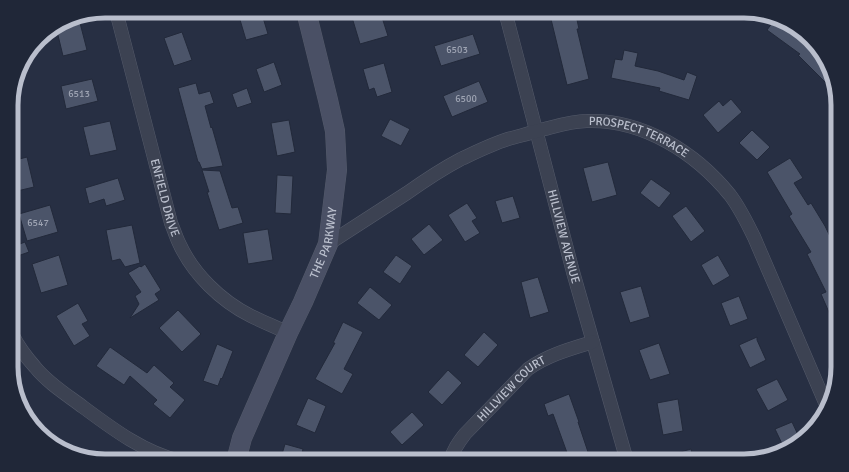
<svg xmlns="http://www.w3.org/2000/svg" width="849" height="472" viewBox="0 0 849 472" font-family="Signika,sans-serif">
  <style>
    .building { fill: #4b5469; stroke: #22293a }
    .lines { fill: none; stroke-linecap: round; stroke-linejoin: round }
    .street-casing { stroke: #545a6a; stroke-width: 14 }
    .secondary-casing { stroke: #545a6a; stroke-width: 20 }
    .street { stroke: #3c4252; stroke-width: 13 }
    .secondary { stroke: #4a5065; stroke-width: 19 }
    .labels { text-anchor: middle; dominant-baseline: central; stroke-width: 3; stroke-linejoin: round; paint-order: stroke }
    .number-label { font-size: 10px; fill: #9ea4b3 }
    .street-label { font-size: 12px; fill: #b9becc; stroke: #202738 }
    .rim { fill: none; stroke: #b9becc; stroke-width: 5 }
  </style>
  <rect width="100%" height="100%" fill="#272f43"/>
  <g class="building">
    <path d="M 244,11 L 261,11 L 268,34 L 246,40 L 238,13 Z"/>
    <path d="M 362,11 L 380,11 L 388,36 L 360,44 L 351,14 Z"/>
    <path d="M 549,11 L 570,11 L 571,16 L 576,15 L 579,29 L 577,29 L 589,79 L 567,85 Z"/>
    <path d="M 79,19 L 87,50 L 63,56 L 56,27 L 59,24 Z"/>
    <path d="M 775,19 L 788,23 L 797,29 L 822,53 L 836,93 L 798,55 L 800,54 L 767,30 Z"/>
    <path d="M 182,32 L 192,60 L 174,66 L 164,38 Z"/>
    <path d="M 473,34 L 480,54 L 441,66 L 434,46 Z"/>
    <path d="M 624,50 L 638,53 L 635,66 L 658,71 L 684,80 L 687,72 L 697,76 L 689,100 L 659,91 L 660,88 L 611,78 L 615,59 L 622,60 Z"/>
    <path d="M 274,62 L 282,85 L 264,92 L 256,69 Z"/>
    <path d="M 384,63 L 392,92 L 377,97 L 374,88 L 369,90 L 363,69 Z"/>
    <path d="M 92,79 L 98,101 L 66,109 L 61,86 Z"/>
    <path d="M 479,81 L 488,102 L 452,117 L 443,96 Z"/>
    <path d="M 196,83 L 199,94 L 210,91 L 214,103 L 205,106 L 211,128 L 212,127 L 223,166 L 202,169 L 199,162 L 198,162 L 178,88 Z"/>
    <path d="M 247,88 L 252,103 L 237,108 L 232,94 Z"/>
    <path d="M 731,99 L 742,112 L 718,133 L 703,115 L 719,101 L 723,106 Z"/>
    <path d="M 390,119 L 410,129 L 401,146 L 381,136 Z"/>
    <path d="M 289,120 L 295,152 L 277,156 L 271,123 Z"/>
    <path d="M 110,121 L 117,150 L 90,156 L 83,127 Z"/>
    <path d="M 752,130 L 770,147 L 757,160 L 739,143 Z"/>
    <path d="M 27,157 L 34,187 L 13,192 L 12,186 L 12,161 Z"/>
    <path d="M 790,158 L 803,178 L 794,183 L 808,205 L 811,203 L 825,226 L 838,253 L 832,256 L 838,269 L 838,333 L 821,294 L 826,292 L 807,254 L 811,252 L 789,216 L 792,214 L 767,172 Z"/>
    <path d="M 608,162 L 617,195 L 592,202 L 583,168 Z"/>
    <path d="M 202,170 L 220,171 L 232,208 L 238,207 L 243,223 L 219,230 L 207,192 L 209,192 Z"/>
    <path d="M 277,175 L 293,176 L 291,214 L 275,213 Z"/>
    <path d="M 118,178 L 125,200 L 106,206 L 104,199 L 89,204 L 85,188 Z"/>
    <path d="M 651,179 L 671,193 L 659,208 L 640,193 Z"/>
    <path d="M 513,196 L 520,218 L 502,223 L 495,201 Z"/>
    <path d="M 467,203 L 477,218 L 472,221 L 480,233 L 465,242 L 448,215 Z"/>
    <path d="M 50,205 L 58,232 L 27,241 L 19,214 Z"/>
    <path d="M 686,206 L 705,231 L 691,242 L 672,216 Z"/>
    <path d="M 429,224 L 443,240 L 424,255 L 411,239 Z"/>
    <path d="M 132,225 L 140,263 L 125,267 L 120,259 L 112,261 L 106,230 Z"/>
    <path d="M 268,229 L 273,260 L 248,264 L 243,233 Z"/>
    <path d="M 25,242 L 29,252 L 12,258 L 12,247 Z"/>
    <path d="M 59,255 L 68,285 L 41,293 L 32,264 Z"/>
    <path d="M 396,255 L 412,266 L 400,284 L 383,272 Z"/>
    <path d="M 718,255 L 730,276 L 713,286 L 701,265 Z"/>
    <path d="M 145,264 L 161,290 L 155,294 L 159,300 L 130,318 L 139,304 L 135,296 L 141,292 L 128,273 L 140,266 L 141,267 Z"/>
    <path d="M 538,277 L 549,312 L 530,318 L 521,282 Z"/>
    <path d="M 641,286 L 650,317 L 630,323 L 620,292 Z"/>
    <path d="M 370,287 L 392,305 L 379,320 L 357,303 Z"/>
    <path d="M 739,296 L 748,319 L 730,326 L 721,303 Z"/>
    <path d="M 78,303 L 88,321 L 82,324 L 90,336 L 74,346 L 56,316 Z"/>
    <path d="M 178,310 L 201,334 L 182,352 L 159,328 Z"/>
    <path d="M 343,322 L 363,332 L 344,369 L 353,374 L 342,394 L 315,379 L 335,343 L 333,343 Z"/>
    <path d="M 484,332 L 498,345 L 478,367 L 464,355 Z"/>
    <path d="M 757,337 L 757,340 L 766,360 L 750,368 L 739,345 Z"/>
    <path d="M 659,343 L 670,374 L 650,380 L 639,350 Z"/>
    <path d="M 217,344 L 233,351 L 222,379 L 221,378 L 218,386 L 203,381 Z"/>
    <path d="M 110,347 L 147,373 L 154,365 L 174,383 L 170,387 L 185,400 L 170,418 L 153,404 L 157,400 L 130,376 L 124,385 L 96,366 Z"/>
    <path d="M 448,370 L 462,383 L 442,405 L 428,392 Z"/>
    <path d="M 777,379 L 788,400 L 768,411 L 756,389 Z"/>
    <path d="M 569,394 L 579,422 L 578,422 L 591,461 L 570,461 L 553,414 L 548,416 L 544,404 Z"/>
    <path d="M 308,398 L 326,406 L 315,433 L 296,425 Z"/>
    <path d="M 678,399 L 683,431 L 663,435 L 657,403 Z"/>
    <path d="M 412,412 L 424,425 L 402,445 L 390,432 Z"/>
    <path d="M 792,422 L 800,439 L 791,448 L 785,450 L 775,429 Z"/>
    <path d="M 285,444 L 303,449 L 300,461 L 280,461 Z"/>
    <path d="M 691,449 L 694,461 L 659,461 L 659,458 Z"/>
  </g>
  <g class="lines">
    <g class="street-casing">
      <g id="street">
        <path id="s1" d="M 116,11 L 171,223 C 174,230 176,237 179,243 C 193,274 221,301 251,316 C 263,322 276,327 288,333"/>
        <path id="s2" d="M 505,11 L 573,272 L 627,461"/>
        <path id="s3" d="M 328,244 C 354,227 381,210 407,193 C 424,181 442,169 461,159 C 476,152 492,144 508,139 C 518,136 528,134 537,131 C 554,127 570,121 587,121 C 643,119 696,153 730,195 C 740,208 747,223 754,237 L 827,407"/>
        <path d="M 12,334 C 18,346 26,357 35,367 C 47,382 64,393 79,404 C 110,427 142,452 180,461"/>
        <path id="s4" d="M 450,461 C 453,450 458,443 465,434 L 528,369 C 548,355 570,349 593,342"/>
      </g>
    </g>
    <g class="secondary-casing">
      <g id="secondary">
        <path id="s5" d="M 236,461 L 242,438 L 288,333 L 303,302 L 328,244 L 337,170 L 335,131 L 328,100 L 306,11"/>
      </g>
    </g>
    <use href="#street" class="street"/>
    <use href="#secondary" class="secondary"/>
  </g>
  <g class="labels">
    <g class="number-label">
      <text x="457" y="50">6503</text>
      <text x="79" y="94">6513</text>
      <text x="466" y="99">6500</text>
      <text x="38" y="223">6547</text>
    </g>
    <g class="street-label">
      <text stroke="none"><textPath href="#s3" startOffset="345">PROSPECT TERRACE</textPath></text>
      <text stroke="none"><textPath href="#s1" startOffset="193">ENFIELD DRIVE</textPath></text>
      <text stroke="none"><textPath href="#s2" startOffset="233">HILLVIEW AVENUE</textPath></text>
      <text stroke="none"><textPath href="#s5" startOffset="236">THE PARKWAY</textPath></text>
      <text stroke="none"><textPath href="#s4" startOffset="96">HILLVIEW COURT</textPath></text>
    </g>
  </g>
  <path d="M0 0H849V472H0ZM105 18H744A87 87 0 0 1 831 105V367A87 87 0 0 1 744 454H105A87 87 0 0 1 18 367V105A87 87 0 0 1 105 18Z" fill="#202738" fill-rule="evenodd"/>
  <path class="rim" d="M105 18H744A87 87 0 0 1 831 105V367A87 87 0 0 1 744 454H105A87 87 0 0 1 18 367V105A87 87 0 0 1 105 18Z"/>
</svg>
